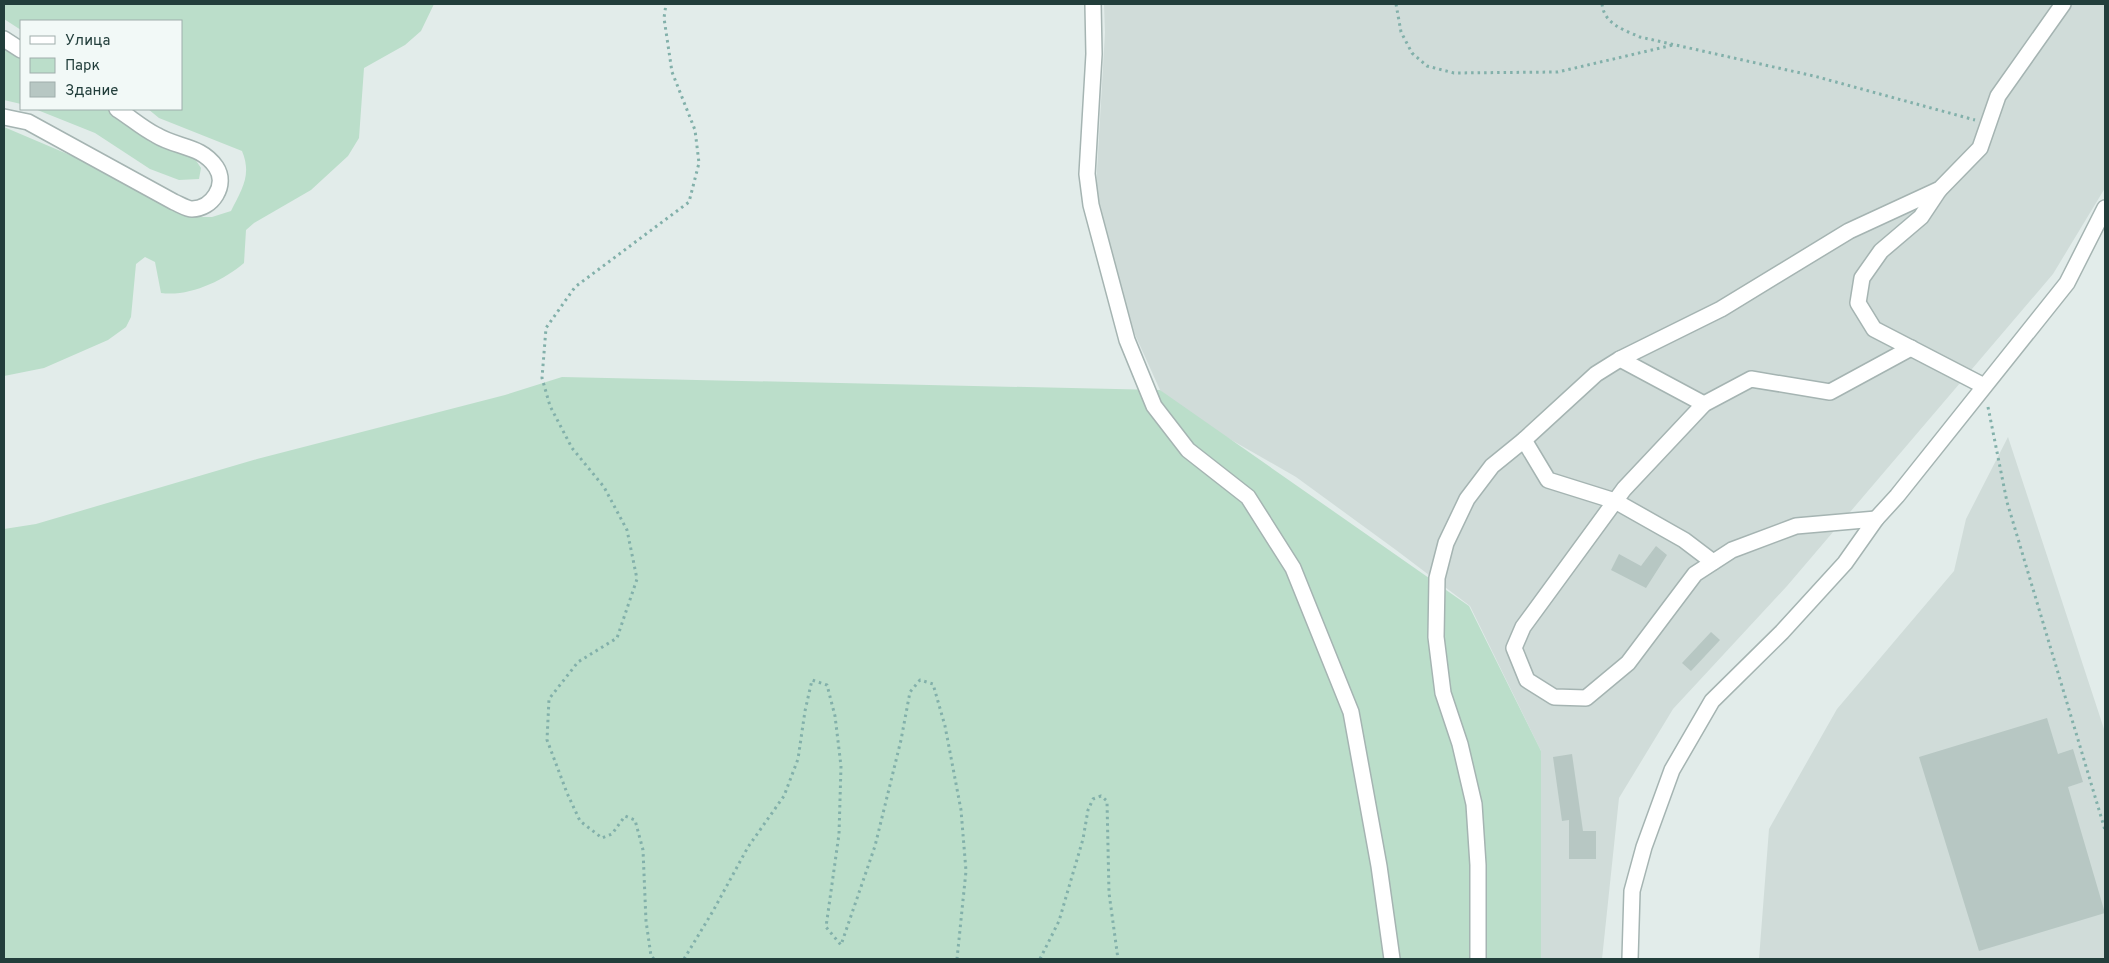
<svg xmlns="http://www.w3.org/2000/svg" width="2109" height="963" viewBox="0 0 2109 963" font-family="Overpass,sans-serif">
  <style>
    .built { fill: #d0dcd9 }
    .green { fill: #bbdeca }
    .building { fill: #b7c7c3 }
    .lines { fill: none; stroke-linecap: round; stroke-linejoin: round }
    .minor-casing { stroke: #a5b4b2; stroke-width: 18 }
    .path { stroke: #82b0aa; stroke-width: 3; stroke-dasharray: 2.5 4; stroke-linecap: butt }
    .minor { stroke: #fff; stroke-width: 15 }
  </style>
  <rect width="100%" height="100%" fill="#e2ecea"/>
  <g class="built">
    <path d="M 1104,4 L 2105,4 L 2105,188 L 2053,274 L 1787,586 L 1673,709 L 1619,798 L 1602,959 L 1541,959 L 1541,751 L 1470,606 L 1396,550 L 1296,477 L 1193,418 L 1160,390 L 1124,310 L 1096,188 L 1105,33 Z"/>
    <path d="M 2008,437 L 2105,732 L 2105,959 L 1759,959 L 1769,829 L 1837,709 L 1954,571 L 1966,519 Z"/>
  </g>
  <g class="green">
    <path d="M 4,4 L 434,4 L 421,31 L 405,45 L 364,68 L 359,138 L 348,156 L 311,190 L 254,223 L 246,230 L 244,263 C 223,281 189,297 161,293 L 155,262 L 145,257 L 136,264 L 131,317 L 126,327 L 108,340 L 44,368 L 4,376 L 4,127 L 117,175 L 168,208 L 190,217 L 212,217 L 231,211 C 242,189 252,175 242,151 L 159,118 L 148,109 L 181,109 L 181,21 L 21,21 L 21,30 L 4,19 Z"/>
    <path d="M 4,43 L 21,55 L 21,104 L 4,100 Z"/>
    <path d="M 35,109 L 108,109 L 195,159 L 201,168 L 199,179 L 179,180 L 150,169 L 95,133 Z"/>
    <path d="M 562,377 L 1160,390 L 1469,606 L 1541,751 L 1541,959 L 4,959 L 4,529 L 36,524 L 257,459 L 505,395 Z"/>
  </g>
  <g class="building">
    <path d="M 1656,546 L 1667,555 L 1646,588 L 1611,570 L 1619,554 L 1641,566 Z"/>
    <path d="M 1711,632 L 1720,640 L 1691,671 L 1682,663 Z"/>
    <path d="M 2047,718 L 2058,754 L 2073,749 L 2083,782 L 2068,787 L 2105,913 L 1979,951 L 1919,757 Z"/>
    <path d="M 1572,754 L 1583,831 L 1596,831 L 1596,859 L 1569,859 L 1569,820 L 1562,821 L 1553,757 Z"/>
  </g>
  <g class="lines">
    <g class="minor-casing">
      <g id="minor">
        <path d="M 1093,4 L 1094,54 L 1087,174 L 1091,205 L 1127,340 L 1154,406 L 1188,450 L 1248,497 L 1293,568 L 1351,712 L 1379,866 L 1392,959"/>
        <path d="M 4,39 L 21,50"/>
        <path d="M 4,117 L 28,122 L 174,202 C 179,204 187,209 192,209 C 212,209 228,185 216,167 C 201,145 177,148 156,135 C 142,128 130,117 117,109"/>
        <path d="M 1939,190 L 1921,217 L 1881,251 L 1862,278 L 1858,303 L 1874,329 L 1984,386"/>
        <path d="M 1620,359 L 1704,404"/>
        <path d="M 1524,440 L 1548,480 L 1615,501 L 1684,540 L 1713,562"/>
        <path d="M 1876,519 L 1796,526 L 1732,550 L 1695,574 L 1628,663 L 1586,698 L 1554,697 L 1527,680 L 1514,648 L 1523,627 L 1624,489 L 1704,404 L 1751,379 L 1830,392 L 1911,348"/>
        <path d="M 1478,959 L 1478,865 L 1474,804 L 1460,744 L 1443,693 L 1436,637 L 1437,578 L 1446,543 L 1467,499 L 1492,466 L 1524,440 L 1596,374 L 1620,359 L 1721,309 L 1849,231 L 1940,189 L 1980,148 L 1998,96 L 2063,4"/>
        <path d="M 1630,959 L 1632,891 L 1644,847 L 1672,770 L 1712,701 L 1782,632 L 1845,563 L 1876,519 L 1897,496 L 2067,283 L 2105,208"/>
      </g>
    </g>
    <g class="path">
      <path d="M 1396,4 L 1401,32 L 1412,53 L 1427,66 L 1454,73 L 1558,72 L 1673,45"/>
      <path d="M 1602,4 C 1604,24 1624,30 1640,37 L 1814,76 L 1975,120"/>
      <path d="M 1988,407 L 2007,502 L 2105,830"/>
      <path d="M 654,959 L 651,956 L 646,921 L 643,850 L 635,820 L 625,816 L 612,834 L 602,838 L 580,821 L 567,793 L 547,740 L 549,699 L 578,662 L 617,638 L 637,579 L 627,530 L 604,487 L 572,448 L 550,406 L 542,378 L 546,328 L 575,287 L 689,202 L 699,163 L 695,130 L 672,72 L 664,18 L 666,4"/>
      <path d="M 684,959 L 713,911 L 748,847 L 784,796 L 798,759 L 805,711 L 812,680 L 827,685 L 835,716 L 841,766 L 839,834 L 826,927 L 841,945 L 875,846 L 901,740 L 910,692 L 920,680 L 933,684 L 945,726 L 961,810 L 966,871 L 957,959"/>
      <path d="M 1040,959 L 1059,921 L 1083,839 L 1088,810 L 1093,799 L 1101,796 L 1107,801 L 1109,893 L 1118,959"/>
    </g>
    <use href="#minor" class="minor"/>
  </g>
  <rect width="2109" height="963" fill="none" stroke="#223e3b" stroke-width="10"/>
  <rect x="20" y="20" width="162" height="90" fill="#f2f9f7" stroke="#9faeac"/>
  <rect x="30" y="36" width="25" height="8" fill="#ffffff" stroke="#9faeac"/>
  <text x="65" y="45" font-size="15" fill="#223e3b">Улица</text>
  <rect x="30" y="58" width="25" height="15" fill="#bbdeca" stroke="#9faeac"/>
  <text x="65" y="70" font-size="15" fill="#223e3b">Парк</text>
  <rect x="30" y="82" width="25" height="15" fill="#b7c7c3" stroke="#9faeac"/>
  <text x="65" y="95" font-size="15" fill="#223e3b">Здание</text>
</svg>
